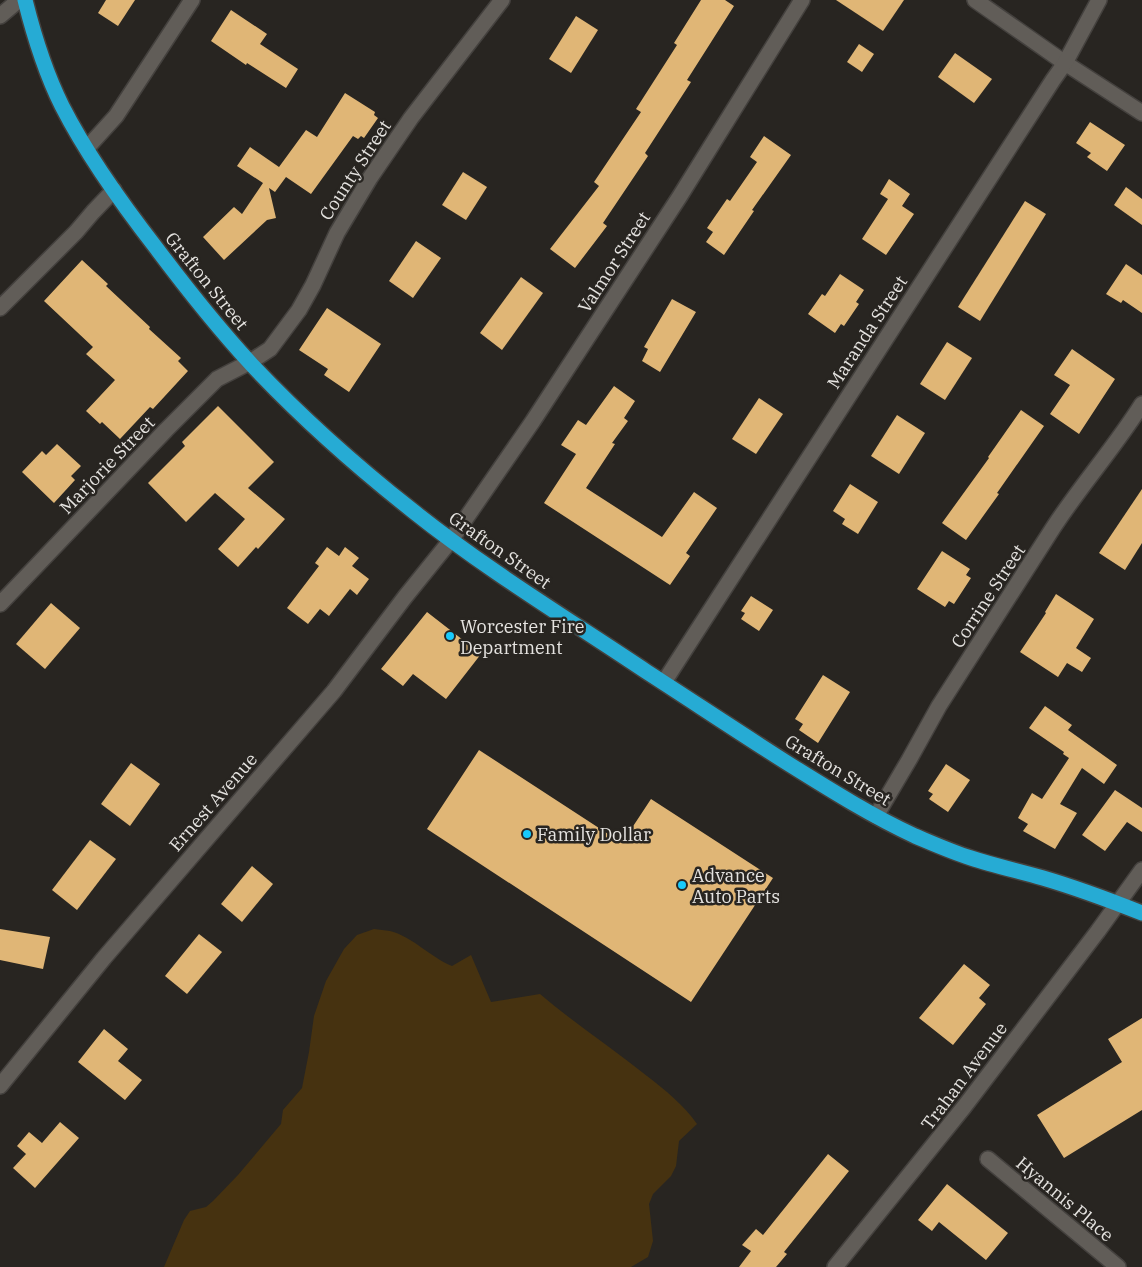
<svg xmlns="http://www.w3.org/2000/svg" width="1142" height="1267" viewBox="0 0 1142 1267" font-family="'IBM Plex Serif',serif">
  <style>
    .green { fill: #463210 }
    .building { fill: #e0b676 }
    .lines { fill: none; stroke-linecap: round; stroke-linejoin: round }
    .street-casing { stroke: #44413e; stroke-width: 18 }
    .highway-casing { stroke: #44413e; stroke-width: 18 }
    .street { stroke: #615d58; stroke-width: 15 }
    .highway { stroke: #26abd4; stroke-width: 15 }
    .poi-dot { fill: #18cafc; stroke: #282521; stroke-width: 2 }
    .labels { text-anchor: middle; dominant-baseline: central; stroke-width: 5; stroke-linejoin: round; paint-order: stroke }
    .street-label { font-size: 18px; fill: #e5e3e0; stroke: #282521 }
    .poi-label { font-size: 18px; fill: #e5e3e0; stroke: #282521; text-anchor: start }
  </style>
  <rect width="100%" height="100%" fill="#282521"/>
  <path class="green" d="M 374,929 C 379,930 385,930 390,931 C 413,937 430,957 452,966 L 471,955 L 491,1002 L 540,994 C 574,1023 612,1048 647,1076 C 665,1090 684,1105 697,1124 L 679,1141 L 676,1166 L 671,1176 L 653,1194 L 649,1204 L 653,1241 L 648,1257 L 631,1267 L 164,1267 L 184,1220 L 190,1211 L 206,1207 L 213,1201 L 238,1175 L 281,1124 L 283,1110 L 302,1088 L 309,1052 L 314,1016 L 326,981 L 344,949 L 357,935 Z"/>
  <g class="building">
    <path d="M 106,0 L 135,0 L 118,26 L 98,13 Z"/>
    <path d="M 701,0 L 725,0 L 734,6 L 687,80 L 691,82 L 645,153 L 648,156 L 603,223 L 607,226 L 575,268 L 550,249 L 599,186 L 594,182 L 641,112 L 636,109 L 677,45 L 674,43 Z"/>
    <path d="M 836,0 L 904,0 L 883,31 Z"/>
    <path d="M 231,10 L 267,34 L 260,44 L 298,69 L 286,88 L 247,63 L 246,65 L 211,41 Z"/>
    <path d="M 576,16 L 598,30 L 571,73 L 549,59 Z"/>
    <path d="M 859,44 L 874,54 L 862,72 L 847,62 Z"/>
    <path d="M 955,53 L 992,79 L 974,103 L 938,77 Z"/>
    <path d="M 345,93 L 375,112 L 374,115 L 378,118 L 364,138 L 361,136 L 358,139 L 353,136 L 311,194 L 286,177 L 275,192 L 269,188 L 276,218 L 267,220 L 224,260 L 203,237 L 234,207 L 242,214 L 263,183 L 237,166 L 250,147 L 279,167 L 306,130 L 317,137 Z"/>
    <path d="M 1090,122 L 1125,145 L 1107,171 L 1087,157 L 1091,153 L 1076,143 Z"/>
    <path d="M 764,136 L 791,155 L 752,210 L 754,211 L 724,255 L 706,242 L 713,232 L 707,228 L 727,199 L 730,201 L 757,162 L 750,157 Z"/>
    <path d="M 463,172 L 487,187 L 466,220 L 442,205 Z"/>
    <path d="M 889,179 L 910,194 L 902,206 L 914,214 L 886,255 L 862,239 L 888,199 L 880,194 Z"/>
    <path d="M 1126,187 L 1142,199 L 1142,225 L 1114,205 Z"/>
    <path d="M 1025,201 L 1046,214 L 980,321 L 958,307 Z"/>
    <path d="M 416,241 L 441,258 L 413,298 L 389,281 Z"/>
    <path d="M 82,260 L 108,284 L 106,286 L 150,327 L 149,329 L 181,358 L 178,361 L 188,371 L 153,409 L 150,407 L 120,439 L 102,422 L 100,424 L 86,411 L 115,380 L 86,354 L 93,347 L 44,301 Z"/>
    <path d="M 1126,264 L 1142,275 L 1142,313 L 1123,300 L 1121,303 L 1106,294 Z"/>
    <path d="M 840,274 L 864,290 L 856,302 L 859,304 L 844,326 L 841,324 L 835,333 L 808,314 L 822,294 L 825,296 Z"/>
    <path d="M 521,277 L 543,293 L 502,350 L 480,333 Z"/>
    <path d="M 672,299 L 696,312 L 660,372 L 642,361 L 648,349 L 644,347 Z"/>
    <path d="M 327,308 L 381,344 L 349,392 L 324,375 L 328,369 L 299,350 Z"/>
    <path d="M 947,342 L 972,358 L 945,400 L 920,384 Z"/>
    <path d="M 1072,349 L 1115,379 L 1079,434 L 1050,414 L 1070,385 L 1054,375 Z"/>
    <path d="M 614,386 L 635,401 L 624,418 L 628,421 L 612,443 L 615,444 L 586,488 L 662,537 L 694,492 L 717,508 L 686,553 L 690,556 L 670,585 L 544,503 L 576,454 L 561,445 L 578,420 L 586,425 Z"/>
    <path d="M 759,398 L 783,414 L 756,454 L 732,439 Z"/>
    <path d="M 218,406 L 274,462 L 248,488 L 285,519 L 258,549 L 256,547 L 238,567 L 218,549 L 245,519 L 215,493 L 186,522 L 148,483 L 185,446 L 182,442 Z"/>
    <path d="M 1021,410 L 1044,426 L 997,493 L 999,494 L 966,540 L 942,523 L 989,458 L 988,457 Z"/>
    <path d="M 897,415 L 925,433 L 899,474 L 871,456 Z"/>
    <path d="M 57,444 L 81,466 L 71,476 L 75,480 L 54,503 L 22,472 L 42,451 L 46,455 Z"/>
    <path d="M 850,484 L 878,502 L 858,534 L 842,524 L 845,519 L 833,511 Z"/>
    <path d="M 1142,489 L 1142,543 L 1125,570 L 1099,553 Z"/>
    <path d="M 327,547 L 339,556 L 345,547 L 359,558 L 352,566 L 369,579 L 357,595 L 350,589 L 329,616 L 320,609 L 308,624 L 287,608 L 319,566 L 315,563 Z"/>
    <path d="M 942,551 L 970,569 L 966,575 L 971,578 L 954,604 L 949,601 L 945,607 L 917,589 Z"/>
    <path d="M 1056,594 L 1094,619 L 1076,648 L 1091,658 L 1082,672 L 1067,663 L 1058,677 L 1020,652 L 1046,613 L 1045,612 Z"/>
    <path d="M 751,596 L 773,610 L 759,631 L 741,619 L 745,613 L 741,611 Z"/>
    <path d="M 51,603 L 80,628 L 45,669 L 16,644 Z"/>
    <path d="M 427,612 L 481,654 L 446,699 L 413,674 L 403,686 L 381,669 Z"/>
    <path d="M 823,675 L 850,692 L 818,743 L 799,730 L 803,724 L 795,719 Z"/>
    <path d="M 1045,706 L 1072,725 L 1068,730 L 1117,765 L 1104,784 L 1082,768 L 1060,804 L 1077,813 L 1055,849 L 1023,831 L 1028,824 L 1018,818 L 1032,793 L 1042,799 L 1069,758 L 1063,754 L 1064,752 L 1029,728 Z"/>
    <path d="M 479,750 L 622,843 L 651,799 L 773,878 L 691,1002 L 427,829 Z"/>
    <path d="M 131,763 L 160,784 L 130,826 L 101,804 Z"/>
    <path d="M 946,764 L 970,780 L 948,812 L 929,799 L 933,794 L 928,791 Z"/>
    <path d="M 1115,790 L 1142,808 L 1142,832 L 1127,822 L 1105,851 L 1082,835 Z"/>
    <path d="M 90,840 L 116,859 L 77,910 L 52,890 Z"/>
    <path d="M 252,866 L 273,884 L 242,922 L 221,904 Z"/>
    <path d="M 0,929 L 50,937 L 43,969 L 0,960 Z"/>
    <path d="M 199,934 L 222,952 L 187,994 L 165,976 Z"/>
    <path d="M 964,964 L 990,985 L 979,998 L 986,1004 L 953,1045 L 919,1018 Z"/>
    <path d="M 1142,1018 L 1142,1110 L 1064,1158 L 1037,1115 L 1122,1062 L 1108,1039 Z"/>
    <path d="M 104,1029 L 128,1049 L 118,1061 L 142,1080 L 125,1100 L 78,1062 Z"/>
    <path d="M 60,1122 L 79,1138 L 35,1188 L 13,1168 L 26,1154 L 17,1146 L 29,1132 L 42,1143 Z"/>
    <path d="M 828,1154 L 849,1171 L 784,1252 L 787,1254 L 776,1267 L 739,1267 L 751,1251 L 742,1245 L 756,1229 L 763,1235 Z"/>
    <path d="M 947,1184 L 1008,1233 L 986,1260 L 939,1222 L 932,1231 L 918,1220 Z"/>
  </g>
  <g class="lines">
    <g class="street-casing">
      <g id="street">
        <path d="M 975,0 L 1065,63 L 1142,113"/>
        <path d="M 0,16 L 19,0"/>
        <path d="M 87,148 L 116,116 L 192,0"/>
        <path d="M 0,308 L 76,232 L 93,212 L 114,190"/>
        <path d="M 0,604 L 166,430 L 217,379 L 250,362 L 270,349 L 299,310 L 313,285 L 337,233 L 370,178 L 411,118 L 502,0"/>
        <path d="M 664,682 L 1053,80 L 1065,63 L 1099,0"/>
        <path d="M 876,816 L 909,760 L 939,706 L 1053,528 C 1081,485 1115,447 1142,404"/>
        <path d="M 0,1086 L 104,958 L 334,691 L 405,597 L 451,540 L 533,421 L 680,196 L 802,0"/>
        <path d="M 988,1159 L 1118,1267"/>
        <path d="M 835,1267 L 964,1107 L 1098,931 L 1142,870"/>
      </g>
    </g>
    <g class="highway-casing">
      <path id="highway" d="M 25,0 C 34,36 45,72 62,106 C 88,157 122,204 157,249 C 187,289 218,328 252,365 C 302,418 356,466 413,511 C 487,570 568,619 647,672 C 695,703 743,735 792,766 C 832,791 872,816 915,836 C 934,844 952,852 971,858 C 995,866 1019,871 1043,878 C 1077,888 1109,900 1142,913"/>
    </g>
    <use href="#street" class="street"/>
    <use href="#highway" class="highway"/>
  </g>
  <g class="poi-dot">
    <circle cx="450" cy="636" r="5"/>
    <circle cx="527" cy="834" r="5"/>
    <circle cx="682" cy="885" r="5"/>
  </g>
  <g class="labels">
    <g class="street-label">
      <text transform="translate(355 170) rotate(-57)">County Street</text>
      <text transform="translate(614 262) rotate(-57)">Valmor Street</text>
      <text transform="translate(207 281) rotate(51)">Grafton Street</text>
      <text transform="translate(867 332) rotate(-57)">Maranda Street</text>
      <text transform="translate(107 465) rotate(-46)">Marjorie Street</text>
      <text transform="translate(500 550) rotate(35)">Grafton Street</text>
      <text transform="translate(988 596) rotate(-57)">Corrine Street</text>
      <text transform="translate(838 770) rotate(31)">Grafton Street</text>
      <text transform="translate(213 802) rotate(-49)">Ernest Avenue</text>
      <text transform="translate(964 1076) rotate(-53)">Trahan Avenue</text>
      <text transform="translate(1065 1199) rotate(40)">Hyannis Place</text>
    </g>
    <g class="poi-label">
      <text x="460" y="626">Worcester Fire<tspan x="460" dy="21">Department</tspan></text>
      <text x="537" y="834">Family Dollar</text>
      <text x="692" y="875">Advance<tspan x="692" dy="21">Auto Parts</tspan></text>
    </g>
  </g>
</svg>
